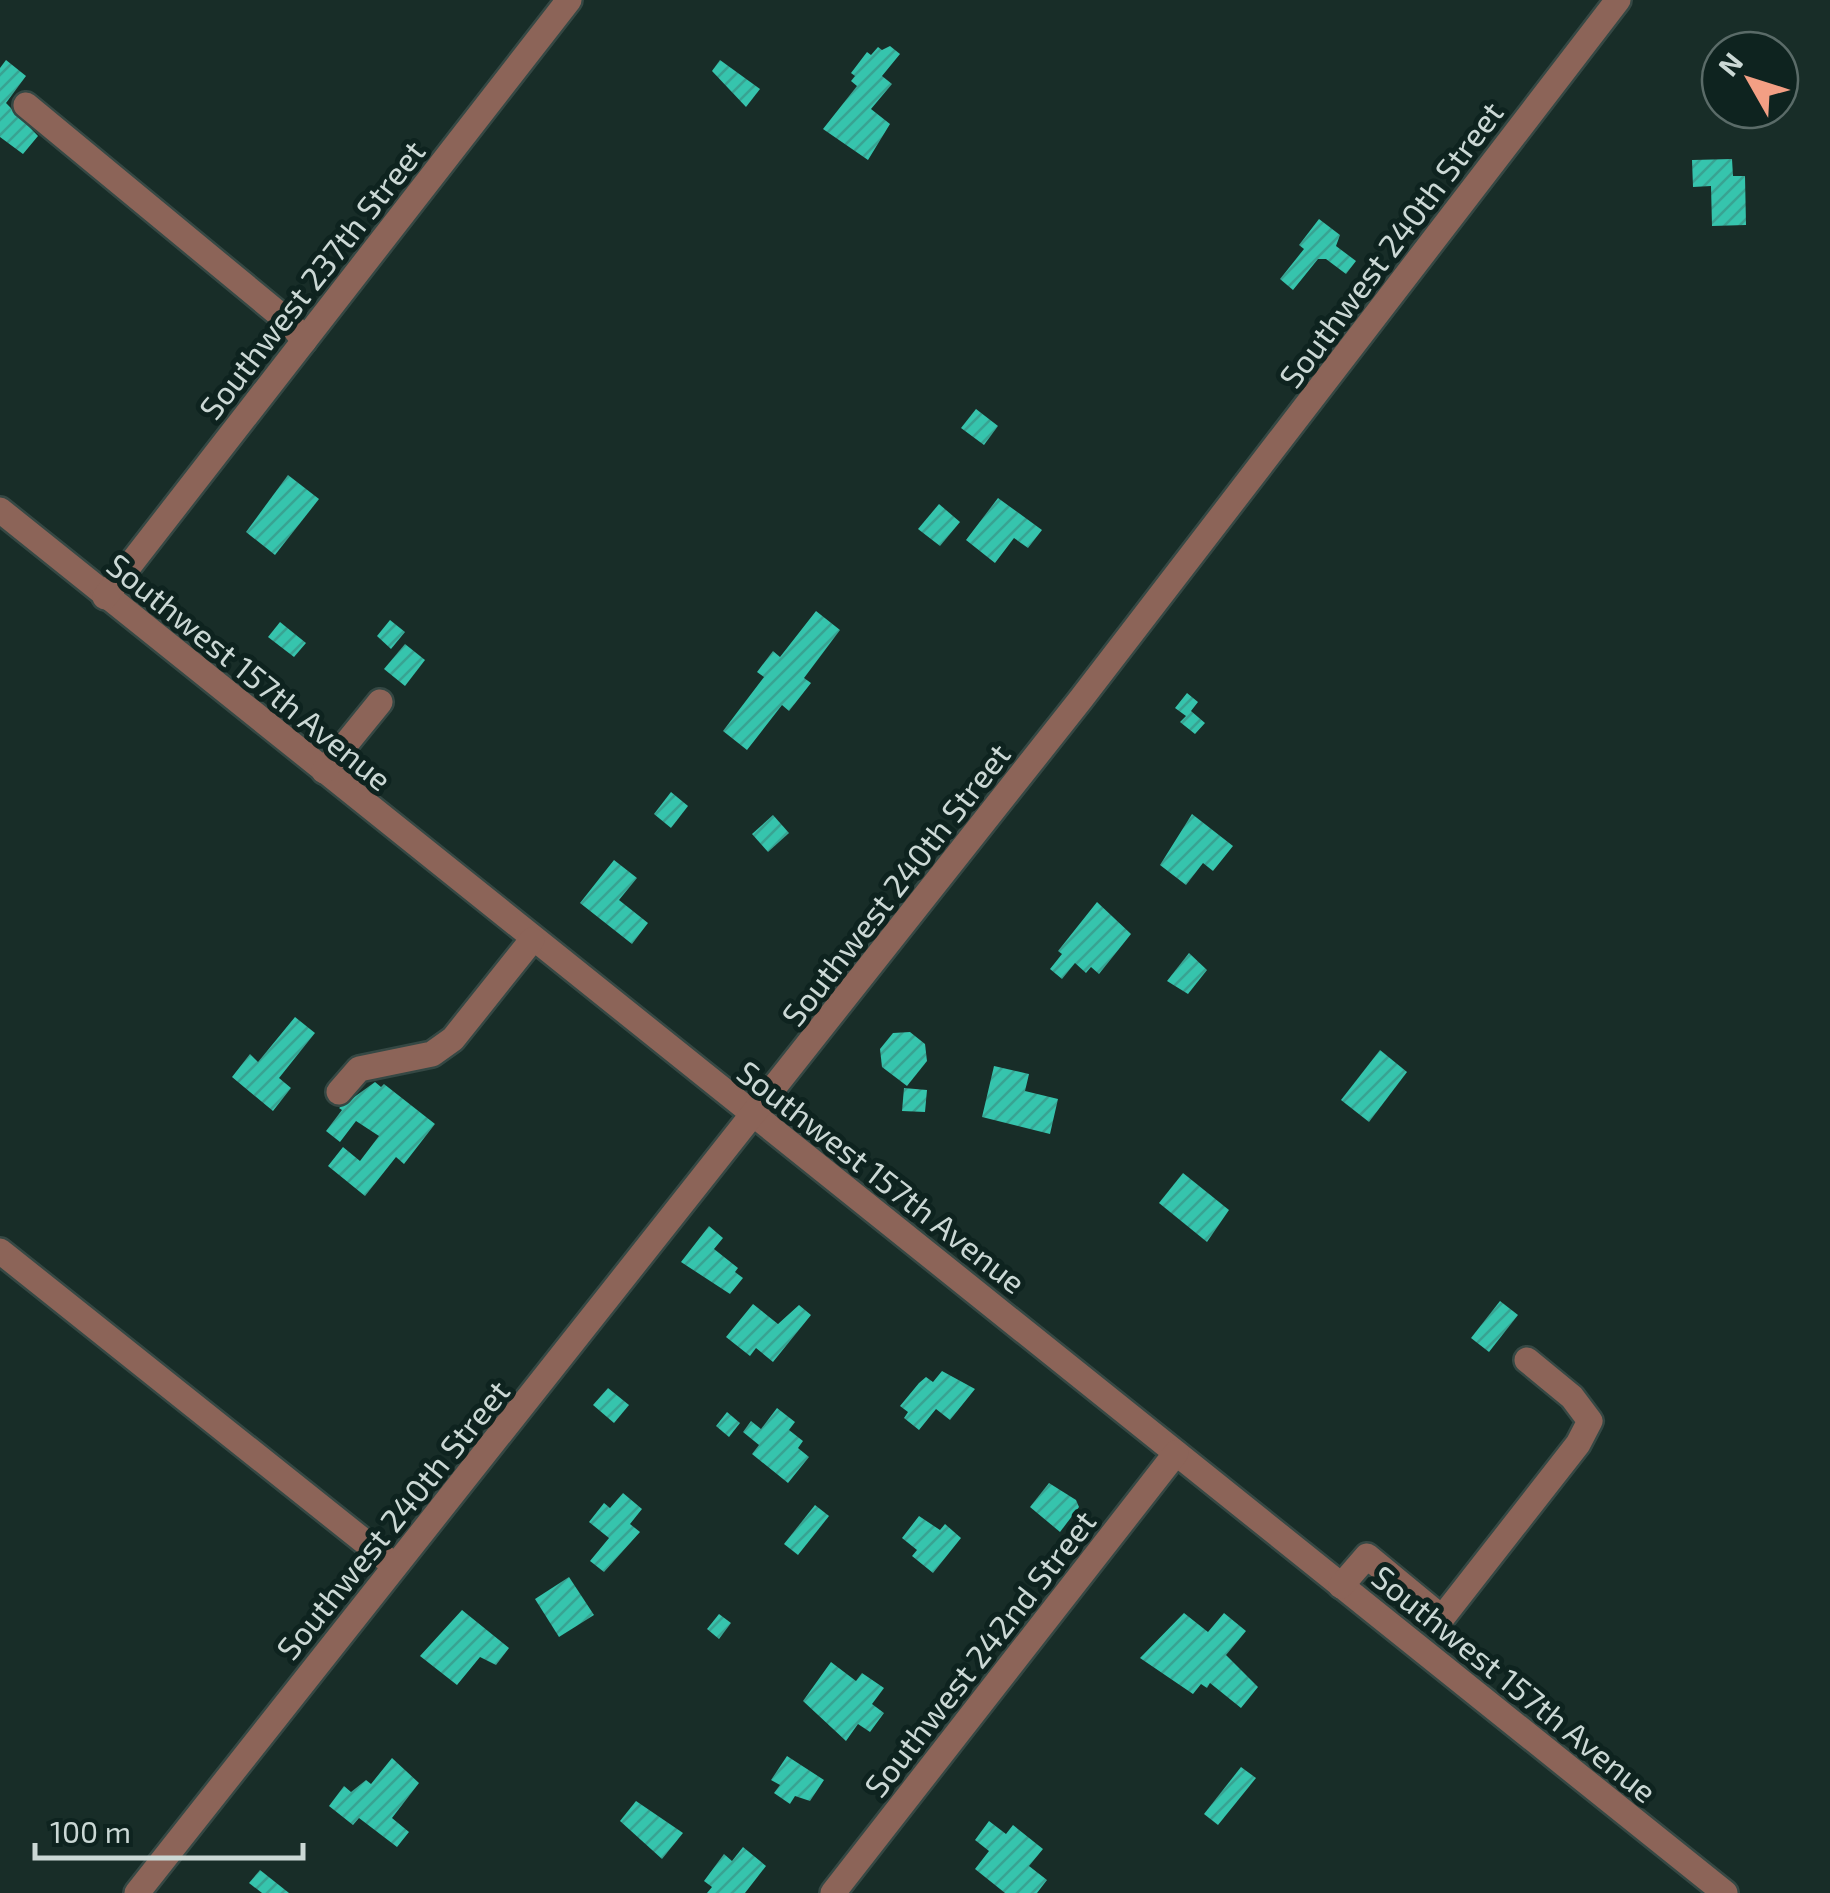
<svg xmlns="http://www.w3.org/2000/svg" width="1830" height="1893" viewBox="0 0 1830 1893" font-family="'Exo 2',sans-serif">
  <style>
    .building { fill: url(#building-hatch) }
    .lines { fill: none; stroke-linecap: round; stroke-linejoin: round }
    .minor-casing { stroke: #354844; stroke-width: 30 }
    .minor { stroke: #8c6458; stroke-width: 25 }
    .labels { text-anchor: middle; dominant-baseline: central; stroke-width: 10; stroke-linejoin: round; paint-order: stroke }
    .street-label { font-size: 32px; fill: #cbd8d5; stroke: #0e231f }
  </style>
  <defs>
    <pattern id="building-hatch" width="6" height="6" patternUnits="userSpaceOnUse" patternTransform="scale(2.5)"><rect width="6" height="6" fill="#36c4ad"/><path d="M-1 1l2-2M0 6l6-6M5 7l2-2" fill="none" stroke="#38a392"/></pattern>
  </defs>
  <rect width="100%" height="100%" fill="#182d28"/>
  <g class="building">
    <path d="M 890,46 L 900,54 L 882,76 L 892,84 L 871,109 L 890,124 L 868,160 L 823,129 L 857,86 L 851,81 L 855,76 L 851,73 L 867,52 L 871,55 L 878,47 L 882,50 Z"/>
    <path d="M 6,60 L 26,76 L 6,103 L 38,136 L 23,154 L 0,137 L 0,68 Z"/>
    <path d="M 720,60 L 760,89 L 746,107 L 712,71 Z"/>
    <path d="M 1732,159 L 1733,176 L 1745,176 L 1746,225 L 1712,226 L 1711,186 L 1693,187 L 1692,160 Z"/>
    <path d="M 1319,219 L 1340,235 L 1336,246 L 1356,261 L 1346,274 L 1326,259 L 1318,259 L 1293,290 L 1280,279 L 1304,249 L 1299,245 Z"/>
    <path d="M 976,409 L 998,426 L 984,445 L 961,428 Z"/>
    <path d="M 288,475 L 319,499 L 275,555 L 246,532 Z"/>
    <path d="M 998,498 L 1042,530 L 1028,548 L 1014,538 L 995,563 L 966,540 Z"/>
    <path d="M 939,504 L 960,522 L 940,546 L 918,529 Z"/>
    <path d="M 816,611 L 840,630 L 804,678 L 811,683 L 789,711 L 782,705 L 747,750 L 723,731 L 764,677 L 757,672 L 773,651 L 780,657 Z"/>
    <path d="M 390,620 L 405,632 L 391,649 L 377,636 Z"/>
    <path d="M 280,622 L 306,643 L 294,657 L 268,637 Z"/>
    <path d="M 405,644 L 425,660 L 405,686 L 384,669 Z"/>
    <path d="M 1187,693 L 1198,702 L 1191,711 L 1205,723 L 1195,734 L 1180,722 L 1186,716 L 1175,708 Z"/>
    <path d="M 671,792 L 688,806 L 671,828 L 654,814 Z"/>
    <path d="M 1192,814 L 1233,846 L 1213,871 L 1203,863 L 1186,885 L 1160,865 Z"/>
    <path d="M 773,815 L 789,833 L 768,852 L 752,834 Z"/>
    <path d="M 614,860 L 637,878 L 619,900 L 648,923 L 632,944 L 580,903 Z"/>
    <path d="M 1097,902 L 1131,934 L 1099,974 L 1091,967 L 1086,973 L 1075,963 L 1062,979 L 1050,969 L 1062,954 L 1058,951 Z"/>
    <path d="M 1189,953 L 1207,970 L 1188,994 L 1167,981 Z"/>
    <path d="M 295,1017 L 315,1033 L 279,1078 L 291,1088 L 273,1111 L 232,1077 L 250,1054 L 258,1062 Z"/>
    <path d="M 910,1032 L 925,1044 L 927,1061 L 907,1086 L 882,1067 L 880,1049 L 893,1033 Z"/>
    <path d="M 1380,1050 L 1407,1072 L 1369,1122 L 1341,1100 Z"/>
    <path d="M 994,1066 L 1029,1074 L 1025,1091 L 1058,1099 L 1050,1134 L 982,1117 Z"/>
    <path d="M 375,1082 L 381,1087 L 384,1084 L 435,1124 L 404,1164 L 396,1157 L 365,1196 L 328,1166 L 343,1147 L 360,1161 L 379,1136 L 356,1121 L 340,1142 L 326,1131 L 342,1110 L 339,1108 Z"/>
    <path d="M 904,1088 L 927,1090 L 925,1112 L 902,1111 Z"/>
    <path d="M 1183,1173 L 1229,1210 L 1207,1242 L 1159,1203 Z"/>
    <path d="M 709,1226 L 723,1238 L 714,1249 L 738,1268 L 735,1272 L 743,1278 L 730,1294 L 681,1262 Z"/>
    <path d="M 1500,1301 L 1518,1315 L 1489,1352 L 1471,1338 Z"/>
    <path d="M 753,1304 L 778,1324 L 799,1305 L 811,1315 L 773,1362 L 756,1348 L 750,1356 L 726,1337 Z"/>
    <path d="M 942,1371 L 975,1389 L 950,1420 L 936,1409 L 919,1430 L 904,1418 L 908,1412 L 900,1406 L 919,1383 L 926,1377 L 933,1382 Z"/>
    <path d="M 608,1388 L 629,1405 L 614,1423 L 593,1405 Z"/>
    <path d="M 777,1408 L 795,1422 L 789,1430 L 803,1441 L 798,1448 L 809,1457 L 788,1483 L 752,1454 L 759,1445 L 743,1432 L 751,1421 L 761,1429 Z"/>
    <path d="M 727,1412 L 740,1423 L 729,1437 L 716,1426 Z"/>
    <path d="M 1049,1483 L 1076,1500 L 1079,1507 L 1060,1532 L 1030,1507 Z"/>
    <path d="M 623,1493 L 642,1509 L 630,1524 L 640,1532 L 604,1572 L 590,1561 L 609,1538 L 589,1522 L 604,1503 L 610,1508 Z"/>
    <path d="M 815,1505 L 829,1516 L 798,1555 L 784,1544 Z"/>
    <path d="M 919,1516 L 940,1530 L 945,1524 L 961,1538 L 933,1573 L 912,1556 L 917,1550 L 902,1538 Z"/>
    <path d="M 569,1577 L 594,1615 L 559,1637 L 535,1599 Z"/>
    <path d="M 462,1610 L 509,1648 L 496,1665 L 480,1657 L 457,1685 L 420,1656 Z"/>
    <path d="M 1184,1613 L 1208,1632 L 1224,1613 L 1246,1631 L 1226,1655 L 1258,1687 L 1241,1708 L 1210,1683 L 1207,1688 L 1201,1684 L 1193,1694 L 1140,1658 Z"/>
    <path d="M 719,1614 L 731,1623 L 719,1639 L 707,1629 Z"/>
    <path d="M 831,1662 L 856,1681 L 862,1673 L 884,1688 L 872,1704 L 884,1713 L 870,1732 L 858,1724 L 846,1741 L 803,1701 Z"/>
    <path d="M 787,1756 L 824,1780 L 810,1801 L 795,1796 L 790,1804 L 774,1793 L 780,1785 L 771,1780 Z"/>
    <path d="M 392,1758 L 419,1783 L 392,1818 L 409,1832 L 397,1847 L 359,1818 L 353,1825 L 329,1806 L 344,1786 L 351,1792 L 366,1780 L 371,1784 Z"/>
    <path d="M 1241,1767 L 1256,1778 L 1218,1825 L 1204,1814 Z"/>
    <path d="M 636,1801 L 683,1833 L 662,1859 L 620,1821 Z"/>
    <path d="M 989,1821 L 1006,1834 L 1013,1825 L 1043,1849 L 1029,1866 L 1047,1880 L 1037,1893 L 1005,1893 L 975,1869 L 989,1851 L 975,1840 Z"/>
    <path d="M 743,1847 L 766,1866 L 745,1893 L 707,1893 L 712,1887 L 704,1881 L 724,1854 L 732,1861 Z"/>
    <path d="M 260,1870 L 289,1893 L 262,1893 L 249,1883 Z"/>
  </g>
  <g class="lines">
    <g class="minor-casing">
      <g id="minor">
        <path d="M 26,105 L 291,324 L 304,341"/>
        <path d="M 0,510 L 1725,1893"/>
        <path d="M 105,597 L 569,0"/>
        <path d="M 324,771 L 380,702"/>
        <path d="M 339,1092 L 359,1069 L 432,1054 L 453,1039 L 532,940"/>
        <path d="M 0,1251 L 395,1566"/>
        <path d="M 1341,1586 L 1367,1556 L 1442,1618 L 1578,1444 L 1590,1421 L 1572,1397 L 1527,1360"/>
        <path d="M 137,1893 L 1081,699 L 1618,0"/>
        <path d="M 833,1893 L 1176,1453"/>
      </g>
    </g>
    <use href="#minor" class="minor"/>
  </g>
  <g class="labels">
    <g class="street-label">
      <text transform="translate(1390 244) rotate(-53)">Southwest 240th Street</text>
      <text transform="translate(311 279) rotate(-52)">Southwest 237th Street</text>
      <text transform="translate(250 671) rotate(39)">Southwest 157th Avenue</text>
      <text transform="translate(895 884) rotate(-52)">Southwest 240th Street</text>
      <text transform="translate(882 1176) rotate(38)">Southwest 157th Avenue</text>
      <text transform="translate(392 1519) rotate(-51)">Southwest 240th Street</text>
      <text transform="translate(979 1653) rotate(-52)">Southwest 242nd Street</text>
      <text transform="translate(1515 1683) rotate(39)">Southwest 157th Avenue</text>
    </g>
  </g>
  <g transform="translate(1750 80) rotate(309)"><circle r="48" fill="#0e231f" stroke="#5a6b68" stroke-width="2.5"/>
  <path d="M0-8L18 38L0 25L-18 38Z" fill="#f39f84"/>
  <text y="-15" font-size="28" font-weight="bold" text-anchor="middle" fill="#cbd8d5">N</text>
  </g>
  <path d="M35 1843v15h268v-15" fill="none" stroke="#cbd8d5" stroke-width="5"/>
  <text x="50" y="1843" font-size="30" fill="#cbd8d5" stroke="#0e231f" stroke-width="8" paint-order="stroke">100 m</text>
</svg>
